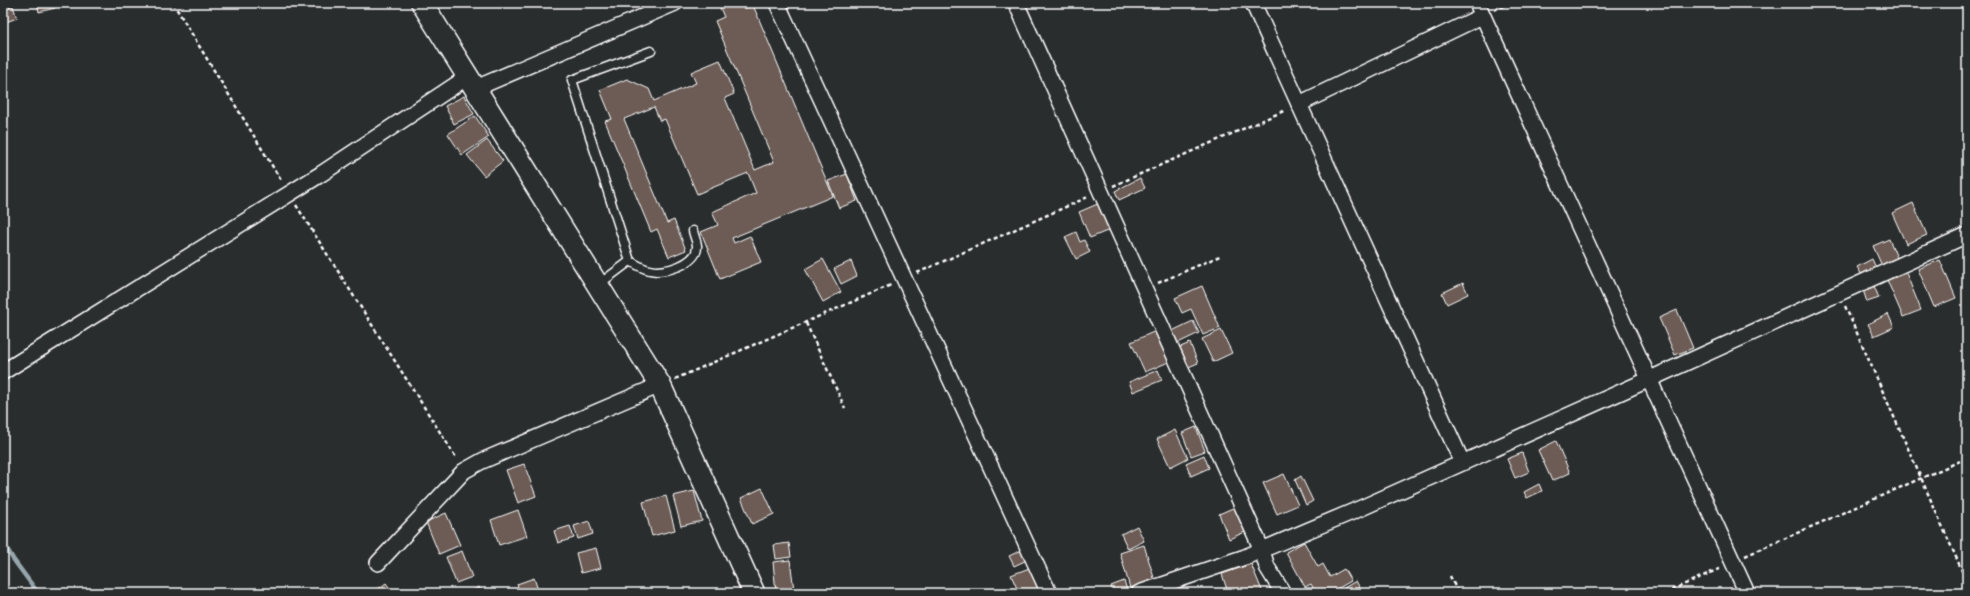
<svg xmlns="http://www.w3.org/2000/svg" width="1970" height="596" viewBox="0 0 1970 596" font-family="Mali,sans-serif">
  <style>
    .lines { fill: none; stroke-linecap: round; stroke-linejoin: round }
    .stream { stroke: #96a6ac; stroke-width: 4.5 }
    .building { fill: #6c5b55; stroke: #fff }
    .lane-casing { stroke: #fff; stroke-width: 11 }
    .street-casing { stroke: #fff; stroke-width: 18 }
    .secondary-casing { stroke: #fff; stroke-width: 24 }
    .path { stroke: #fff; stroke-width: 2.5; stroke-dasharray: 4 3; stroke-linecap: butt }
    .lane { stroke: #2a2d2e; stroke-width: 8 }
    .street { stroke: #2a2d2e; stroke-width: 15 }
    .secondary { stroke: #2a2d2e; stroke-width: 21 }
  </style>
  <rect width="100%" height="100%" fill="#2a2d2e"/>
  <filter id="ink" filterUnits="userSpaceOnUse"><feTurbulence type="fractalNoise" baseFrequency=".025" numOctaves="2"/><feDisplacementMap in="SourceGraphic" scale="8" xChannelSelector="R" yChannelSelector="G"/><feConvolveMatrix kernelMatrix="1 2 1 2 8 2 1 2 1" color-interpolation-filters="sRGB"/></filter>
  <g filter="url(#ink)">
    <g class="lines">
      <path class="stream" d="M 3,542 L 13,559 L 38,593"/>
    </g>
    <g class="building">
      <path d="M 37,3 L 54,3 L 55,8 L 39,12 Z"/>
      <path d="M 718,3 L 743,3 L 745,8 L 753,5 L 833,196 L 732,238 L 734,243 L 750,236 L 761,262 L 720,279 L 701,232 L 718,225 L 712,212 L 756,193 L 748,173 L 697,194 L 665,119 L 660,121 L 654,107 L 624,119 L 667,223 L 674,220 L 686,250 L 669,257 L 657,229 L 651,232 L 605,121 L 612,119 L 600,90 L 627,79 L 649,89 L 654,101 L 696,83 L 691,72 L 720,60 L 734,94 L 725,98 L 755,170 L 774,162 L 715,21 L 724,17 Z"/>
      <path d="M 13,6 L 17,18 L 3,23 L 3,10 Z"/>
      <path d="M 464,96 L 474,114 L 454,124 L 445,106 Z"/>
      <path d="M 475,116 L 489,137 L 462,155 L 448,134 Z"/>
      <path d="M 487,140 L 503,161 L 484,176 L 467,155 Z"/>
      <path d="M 847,174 L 857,201 L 839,208 L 828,181 Z"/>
      <path d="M 1140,178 L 1145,188 L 1119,200 L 1115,191 Z"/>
      <path d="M 1100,203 L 1112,229 L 1090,238 L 1079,212 Z"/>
      <path d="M 1913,203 L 1927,235 L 1906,244 L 1892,213 Z"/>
      <path d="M 1076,232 L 1080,242 L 1084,240 L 1090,252 L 1076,259 L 1065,237 Z"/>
      <path d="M 1889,239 L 1899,262 L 1883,268 L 1873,246 Z"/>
      <path d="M 823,259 L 841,292 L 823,302 L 805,269 Z"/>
      <path d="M 1872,259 L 1877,270 L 1863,277 L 1857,267 Z"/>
      <path d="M 1940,260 L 1956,298 L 1934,307 L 1918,269 Z"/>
      <path d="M 851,261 L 857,276 L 841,284 L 834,269 Z"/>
      <path d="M 1906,273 L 1921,310 L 1903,317 L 1887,280 Z"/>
      <path d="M 1463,283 L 1468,294 L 1447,304 L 1442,293 Z"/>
      <path d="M 1202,286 L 1220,328 L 1203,335 L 1191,309 L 1182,313 L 1175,298 Z"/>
      <path d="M 1874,286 L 1879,298 L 1867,302 L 1863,290 Z"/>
      <path d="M 1677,310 L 1693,348 L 1675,355 L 1659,318 Z"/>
      <path d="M 1888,314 L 1894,327 L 1874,336 L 1868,324 Z"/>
      <path d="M 1193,321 L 1199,333 L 1178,343 L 1172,331 Z"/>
      <path d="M 1158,330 L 1171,361 L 1145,372 L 1131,342 Z"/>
      <path d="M 1221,330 L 1232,353 L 1213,362 L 1202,339 Z"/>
      <path d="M 1190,343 L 1198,363 L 1186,368 L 1178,348 Z"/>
      <path d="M 1158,370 L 1162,380 L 1133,392 L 1129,382 Z"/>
      <path d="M 1196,427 L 1205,451 L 1191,456 L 1182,433 Z"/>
      <path d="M 1175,430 L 1188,458 L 1170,467 L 1157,439 Z"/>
      <path d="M 1556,441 L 1570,473 L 1552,481 L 1538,450 Z"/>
      <path d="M 1522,453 L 1529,472 L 1515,478 L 1507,459 Z"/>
      <path d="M 1204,455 L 1209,468 L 1191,476 L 1186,463 Z"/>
      <path d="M 524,464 L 536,496 L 518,503 L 506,470 Z"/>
      <path d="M 1284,474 L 1298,505 L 1277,514 L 1263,483 Z"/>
      <path d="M 1301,476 L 1313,501 L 1306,505 L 1295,480 Z"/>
      <path d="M 1539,484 L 1542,491 L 1527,498 L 1524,492 Z"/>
      <path d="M 762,488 L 774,514 L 752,524 L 741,498 Z"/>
      <path d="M 694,491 L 702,521 L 681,526 L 673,496 Z"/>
      <path d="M 666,496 L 675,530 L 652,536 L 643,502 Z"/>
      <path d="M 1235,507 L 1245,532 L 1229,539 L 1219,514 Z"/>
      <path d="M 518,510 L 527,536 L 499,545 L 491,520 Z"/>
      <path d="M 446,513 L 460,545 L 439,554 L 426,522 Z"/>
      <path d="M 589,521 L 593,534 L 578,539 L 574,526 Z"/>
      <path d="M 570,526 L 574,538 L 558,543 L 554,531 Z"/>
      <path d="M 1137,526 L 1144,541 L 1128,549 L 1121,534 Z"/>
      <path d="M 1304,542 L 1318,567 L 1323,564 L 1330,577 L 1344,569 L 1351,581 L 1330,593 L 1316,593 L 1311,584 L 1305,587 L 1286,552 Z"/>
      <path d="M 789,543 L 791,557 L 776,559 L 774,545 Z"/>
      <path d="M 1144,545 L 1155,581 L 1130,588 L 1120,553 Z"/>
      <path d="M 596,548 L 601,568 L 581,573 L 576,553 Z"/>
      <path d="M 1024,549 L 1029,559 L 1014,566 L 1009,556 Z"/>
      <path d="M 462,551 L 472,577 L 456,583 L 446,557 Z"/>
      <path d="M 790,560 L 794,590 L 776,592 L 773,562 Z"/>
      <path d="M 1251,564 L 1263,593 L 1228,593 L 1222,574 Z"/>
      <path d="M 1032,567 L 1043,593 L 1019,593 L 1011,575 Z"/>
      <path d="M 534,578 L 539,593 L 520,593 L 517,584 Z"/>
      <path d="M 1124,581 L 1127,590 L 1113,593 L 1111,586 Z"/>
      <path d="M 1356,581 L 1361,590 L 1356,593 L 1347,593 L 1344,588 Z"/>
      <path d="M 386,583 L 393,593 L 373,593 Z"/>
      <path d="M 479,587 L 482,593 L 468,593 Z"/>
    </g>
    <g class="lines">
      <g class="lane-casing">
        <g id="lane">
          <path d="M 630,261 C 636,264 643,269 650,270 C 663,274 698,264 697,246 C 697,242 694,236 693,231"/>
          <path d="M 598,285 L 630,261 L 572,80 L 651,51"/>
        </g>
      </g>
      <g class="street-casing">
        <g id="street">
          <path d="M 777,3 L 1049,593"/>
          <path d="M 1016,3 L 1262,550 L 1267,567 L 1283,593"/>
          <path d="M 1253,3 L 1462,462"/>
          <path d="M 1477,3 L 1747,593"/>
          <path d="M 476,88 L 675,3"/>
          <path d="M 1299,104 L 1482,16"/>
          <path d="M 3,372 L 321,174 L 469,76"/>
          <path d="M 378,563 L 464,471 L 482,461 L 660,385"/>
          <path d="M 1139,593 L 1245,557 L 1359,509 L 1650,379 L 1967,235"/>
        </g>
      </g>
      <g class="secondary-casing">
        <path id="secondary" d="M 422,3 L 660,385 L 754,593"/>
      </g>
      <g class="path">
        <path d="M 173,3 L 282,182"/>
        <path d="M 1494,10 L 1510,3"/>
        <path d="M 1113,186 L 1286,110"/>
        <path d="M 296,205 L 457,459"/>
        <path d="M 917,273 L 1088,197"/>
        <path d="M 1158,283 L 1222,255"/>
        <path d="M 1845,306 L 1967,582"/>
        <path d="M 806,323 L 845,408"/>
        <path d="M 675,379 L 891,285"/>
        <path d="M 1745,556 L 1967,458"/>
        <path d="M 1450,576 L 1458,593"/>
        <path d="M 1665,593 L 1721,568"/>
      </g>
      <use href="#lane" class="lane"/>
      <use href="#street" class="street"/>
      <use href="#secondary" class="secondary"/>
    </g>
  </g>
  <rect width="1970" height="596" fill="none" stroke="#2a2d2e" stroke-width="16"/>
  <rect x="8" y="8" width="1954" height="580" fill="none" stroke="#fff" stroke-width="1.5" filter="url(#ink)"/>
</svg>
